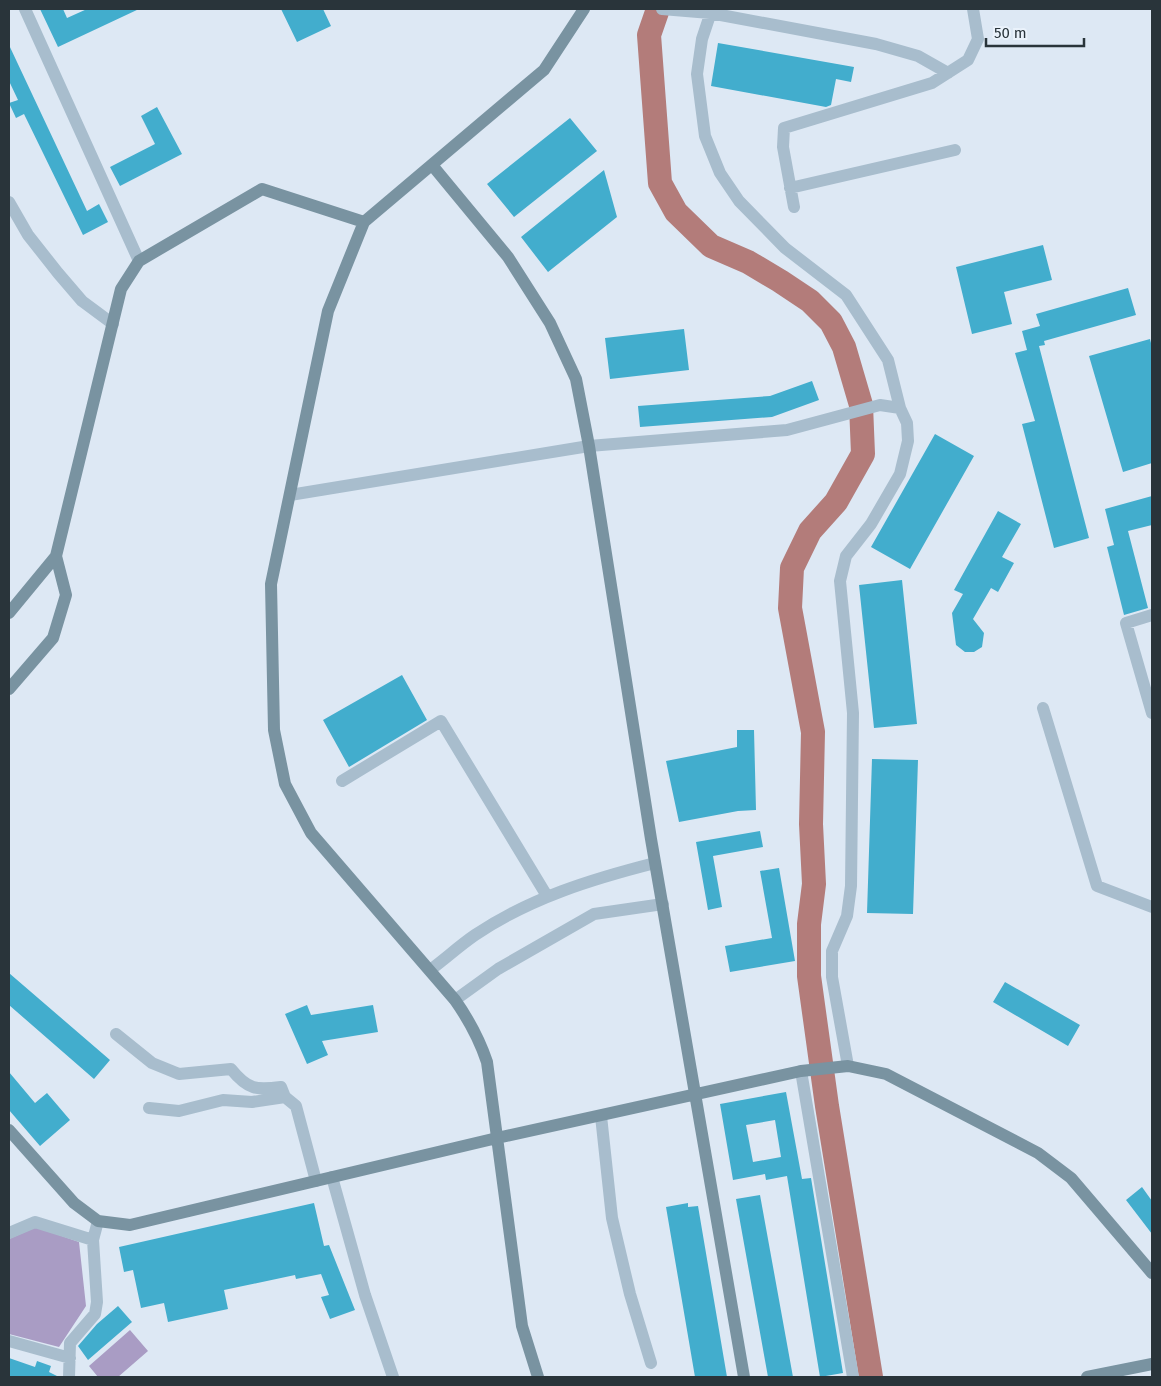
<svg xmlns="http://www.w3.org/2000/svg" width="1161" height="1386" viewBox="0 0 1161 1386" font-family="'Fira Sans',sans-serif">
	<rect width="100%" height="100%" fill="#dde8f4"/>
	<!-- green -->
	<path fill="#a99cc4" d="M36 1227 79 1242 86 1306 59 1347 9 1334V1239Z
		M130 1330 148 1351 118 1377H98L89 1366Z"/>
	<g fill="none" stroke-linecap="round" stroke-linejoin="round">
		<!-- river -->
		<path stroke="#b37c7a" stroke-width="24" d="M658 9 649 35 660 183 676 212 711 246 748 262 780 281 810 301 831 322 844 347 861 405 863 454 836 502 810 531 792 568 790 608 813 732 811 824 814 884 809 924V976L827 1106 871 1377"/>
	</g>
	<!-- building -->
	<path fill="#42adcd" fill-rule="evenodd" d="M40 9H63L67 18 87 9H139L58 47Z
		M281 9H323L331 26 297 42Z
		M718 43 854 67 851 82 836 79 831 105 826 107 711 86Z
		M9 45 87 211 99 204 108 222 83 235 24 114 16 118 9 103 18 100 9 81Z
		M157 107 182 154 120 186 110 167 155 144 141 116Z
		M570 118 597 151 514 217 487 184Z
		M604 170 617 217 548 272 521 237Z
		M1043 245 1052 280 1004 292 1012 324 972 334 956 267Z
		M1128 288 1136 315 1044 341 1045 345 1039 346 1089 538 1054 548 1022 424 1035 421 1015 353 1027 350 1022 331 1040 326 1036 314Z
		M684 329 689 370 610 379 605 338Z
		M1150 339 1152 347V463L1123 472 1089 356Z
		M812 381 819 400 772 417 640 427 638 406 770 396Z
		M935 434 974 456 910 569 871 547Z
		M1152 496V525L1128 531 1148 608 1124 615 1107 547 1114 545 1105 509Z
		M998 511 1021 524 1002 557 1014 563 998 592 991 588 973 619 984 633 982 647 974 652H965L956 645 952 613 963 594 954 590Z
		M902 580 917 724 874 728 859 585Z
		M402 675 427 720 349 767 323 720Z
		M737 730H754L756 810 738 811 679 822 666 761 737 747Z
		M872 759 918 760 913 914 867 913Z
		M760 831 763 847 713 856 722 907 708 910 696 842Z
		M779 868 795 961 730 972 725 946 772 938 760 871Z
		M9 973 110 1060 94 1079 9 1005Z
		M1005 982 1080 1025 1068 1046 993 1002Z
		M307 1005 311 1015 373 1005 378 1032 322 1041 328 1055 307 1064 285 1014Z
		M9 1072 35 1103 47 1093 70 1120 40 1146 9 1110Z
		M786 1092 802 1179 811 1178 843 1373 820 1377 787 1176 766 1180 765 1174 733 1180 720 1104ZM775 1120 781 1157 753 1162 746 1125Z
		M1142 1187 1152 1201V1234L1126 1200Z
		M760 1195 793 1377H768L736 1199Z
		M314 1203 324 1246 329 1245 355 1310 330 1319 321 1297 329 1295 321 1274 296 1279 295 1275 224 1290 228 1309 168 1322 164 1303 141 1308 133 1270 124 1272 119 1247Z
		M688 1203V1207L698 1206 727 1377H695L666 1207Z
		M118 1306 132 1322 88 1360 78 1346 97 1324Z
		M9 1358 35 1367 37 1361 51 1366 49 1372 59 1377H9Z"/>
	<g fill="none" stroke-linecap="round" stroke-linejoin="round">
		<!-- street -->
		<path stroke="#a8bdcd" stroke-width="12" d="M25 9 139 261
			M662 9 710 13 876 44 918 56 948 73
			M712 9 702 39 697 74 705 136 720 173 739 201 785 248 846 295 888 360 900 408
			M790 188 955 150
			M9 202 28 235 58 273 82 301 113 324
			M794 207 783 147 784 128 932 83 968 60 978 39 973 9
			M290 495 589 446 787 430 880 405 900 408 907 423 908 441 900 474 871 524 846 556 840 581 853 713 851 886 847 916 832 951V977L848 1066
			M1152 615 1126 623 1152 713
			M1043 708 1097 886 1152 907
			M342 781 441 721 547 896
			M430 970C445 959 459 946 475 935 530 898 592 879 655 863
			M455 1000 498 969 594 914 663 904
			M116 1034 152 1063 179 1074 231 1069C248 1090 256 1090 281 1087L285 1097
			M801 1071 853 1377
			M149 1108 179 1111 223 1100 252 1102 285 1097 296 1106 316 1181
			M601 1116 612 1218 630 1294 651 1363
			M332 1177 365 1295 393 1377
			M9 1233 35 1222 93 1240
			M9 1341 70 1358
			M69 1377 70 1343 95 1314 97 1302 93 1240 98 1221"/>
		<!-- secondary -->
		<path stroke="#7993a1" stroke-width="12" d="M432 165 508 257 550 323 576 379 589 446 651 839 744 1377
			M9 613 56 556 121 289 139 261 262 189 364 222
			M9 689 53 638 66 595 56 556
			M9 1130 74 1203 98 1221 130 1225 497 1138 801 1071 848 1066 886 1074 1038 1153 1071 1178 1152 1273
			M538 1377 522 1326 487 1062C479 1038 469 1020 455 1000L311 833 285 784 274 730 271 584 328 311 364 222 544 70 584 9
			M1087 1377 1152 1364"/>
	</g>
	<!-- border -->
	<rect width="1161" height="1386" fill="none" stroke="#29343a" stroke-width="20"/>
	<!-- scale -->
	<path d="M986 38v8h98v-8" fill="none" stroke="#29343a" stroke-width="2.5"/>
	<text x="994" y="38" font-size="15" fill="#29343a" stroke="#eaf2fb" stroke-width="4" paint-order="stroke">50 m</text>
</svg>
